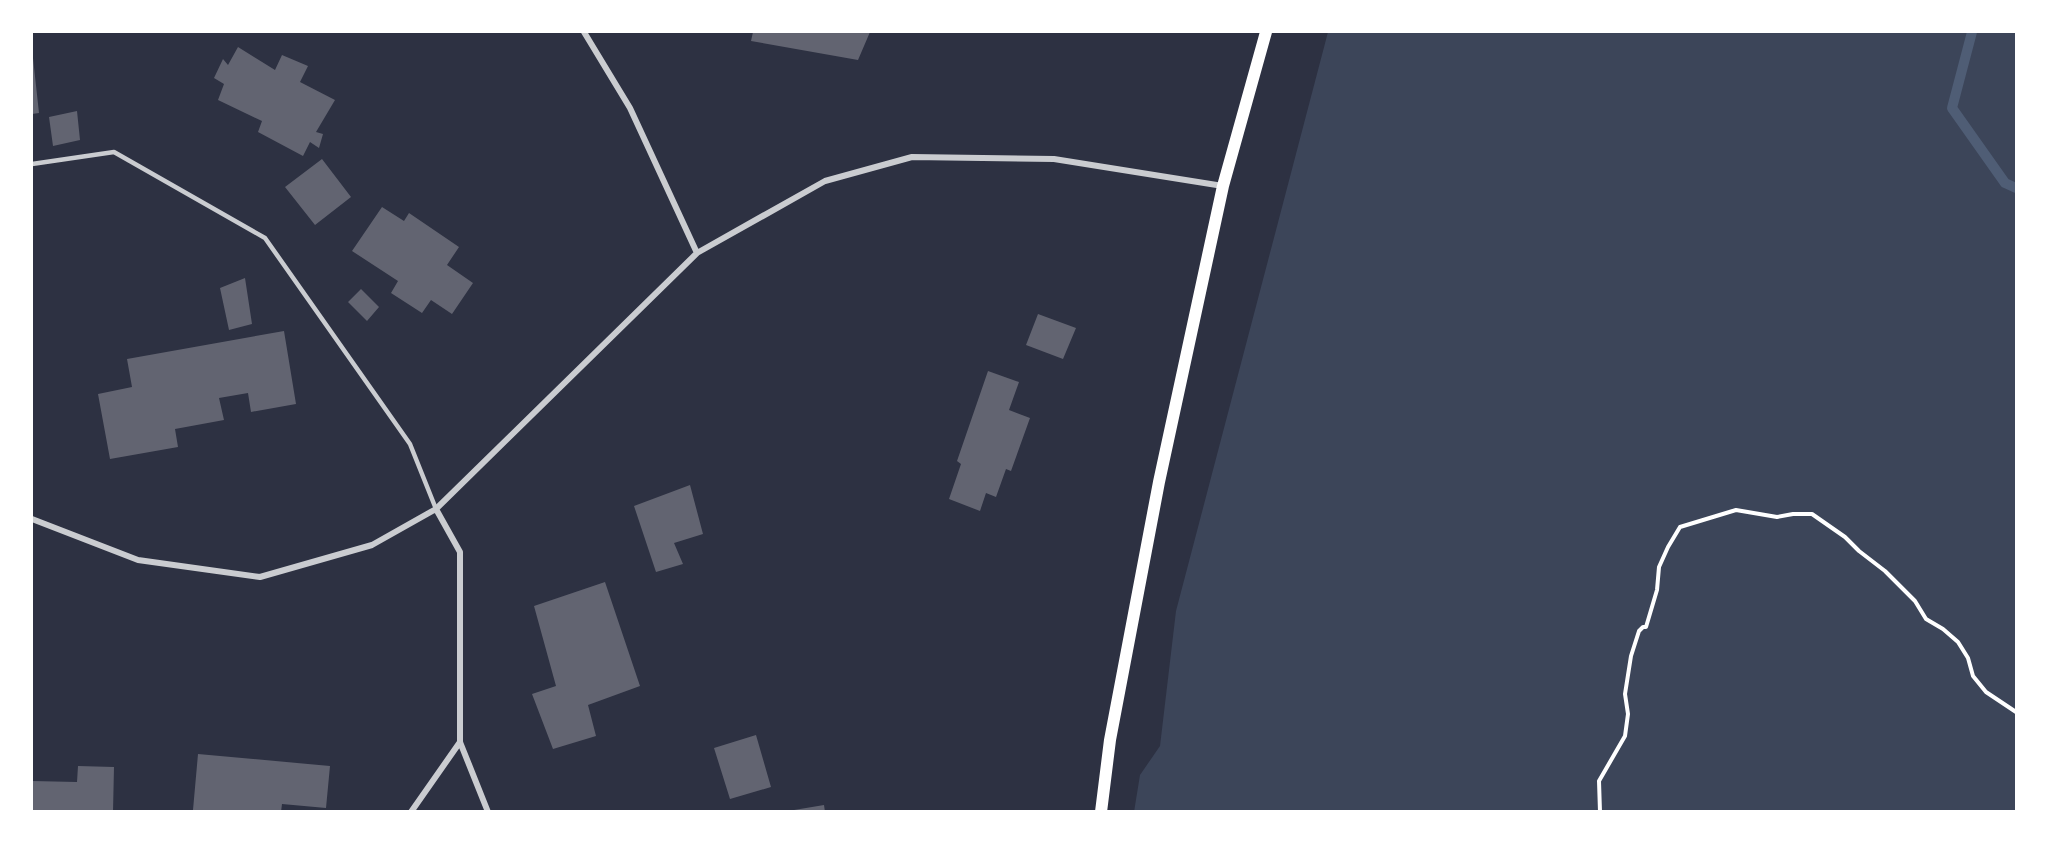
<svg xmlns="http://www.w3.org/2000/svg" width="2048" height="843" viewBox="0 0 2048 843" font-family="'Open Sans',sans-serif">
	<rect width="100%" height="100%" fill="#2d3142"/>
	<!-- green -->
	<path fill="#3c4559" d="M1328 32H2016V811L1134 812 1140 775 1160 746 1176 611Z"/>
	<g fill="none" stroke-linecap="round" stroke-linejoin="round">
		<!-- stream -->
		<path stroke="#4f5d75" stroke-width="10" d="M1972 32 1952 108 2005 183 2016 188"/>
	</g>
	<!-- building -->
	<path fill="#626471" d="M753 32H870L858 60 751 41Z
		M238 47 275 70 282 55 308 66 300 82 335 100 316 132 323 134 319 148 310 142 303 156 258 132 262 121 218 100 224 84 214 78 223 59 228 65Z
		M32 58H33L39 113 32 114Z
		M77 111 80 140 53 146 49 117Z
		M322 159 351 197 315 225 285 187Z
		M382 207 404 221 409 213 459 247 447 265 473 283 452 314 431 300 422 313 391 293 398 281 352 251Z
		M245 278 252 324 229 330 220 288Z
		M361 289 379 307 367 321 348 302Z
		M1038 314 1076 328 1063 359 1026 345Z
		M284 331 296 404 251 412 248 393 219 398 224 420 175 429 178 447 110 459 98 394 132 387 127 359Z
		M988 371 1019 382 1009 410 1030 418 1011 471 1006 469 996 497 986 493 980 511 949 499 961 464 957 461Z
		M690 485 703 534 674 543 683 564 656 572 634 506Z
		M605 582 640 686 588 705 596 736 553 749 532 694 556 686 534 606Z
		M756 735 771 787 730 799 714 748Z
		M198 754 330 766 326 808 282 804 281 812 193 810Z
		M78 766 114 767 113 812H32V781L77 782Z
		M824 805 825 812H794V810Z"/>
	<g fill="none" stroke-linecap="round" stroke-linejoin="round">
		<!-- path -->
		<path stroke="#fff" stroke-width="4" d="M1600 812 1599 781 1625 736 1628 714 1625 694 1631 656 1639 631 1643 627H1646L1657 590 1659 567 1668 547 1680 527 1736 510 1777 517 1793 514H1812L1845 537 1859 551 1885 571 1915 601 1926 619 1943 629 1958 642 1968 658 1973 676 1986 692 2016 712"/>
		<!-- service -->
		<path stroke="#caccd0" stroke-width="4.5" d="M32 164 114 152 265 238 410 444 436 509"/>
		<!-- minor -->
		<path stroke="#caccd0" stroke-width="6" d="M584 32 630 108 697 253
			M436 509 460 552V742L488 812
			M32 519 138 560 260 577 372 545 436 509 697 253 825 181 912 157 1054 159 1223 186
			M411 812 460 742"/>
		<!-- secondary -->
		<path stroke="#fff" stroke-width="12" d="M1101 812 1110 740 1159 482 1223 186 1266 32"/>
	</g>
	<!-- border -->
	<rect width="2048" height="843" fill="none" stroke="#ffffff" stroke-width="66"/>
</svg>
